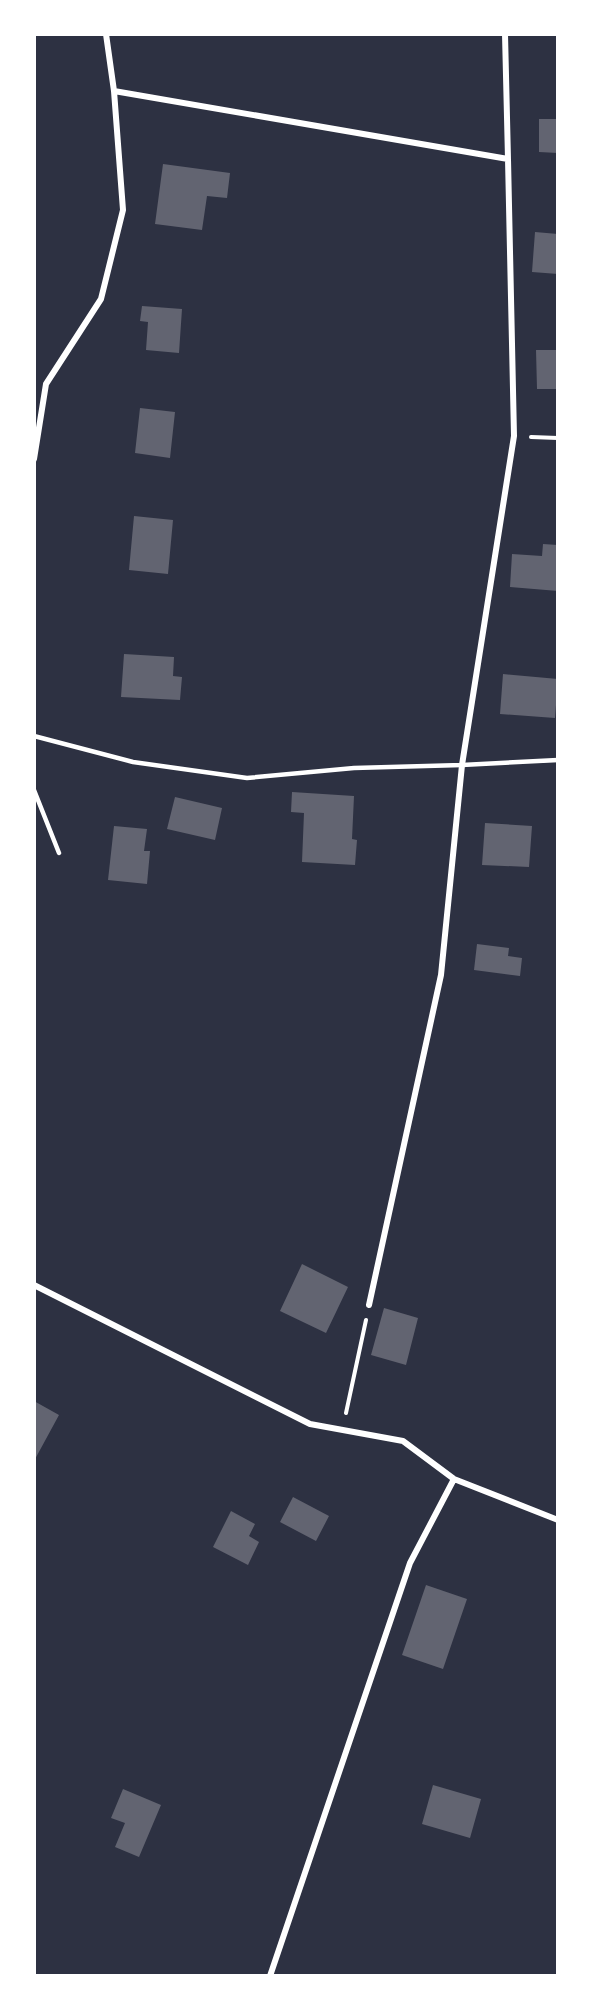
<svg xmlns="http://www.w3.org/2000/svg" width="592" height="2010" viewBox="0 0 592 2010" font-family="'PT Sans Narrow',sans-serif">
	<rect width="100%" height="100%" fill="#2d3142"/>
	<!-- building -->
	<path fill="#626471" d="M539 119H558V153L539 152Z
		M163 164 230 173 227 198 207 196 202 230 155 224Z
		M535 232 558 234V274L532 272Z
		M142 306 182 309 179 353 146 350 148 322 140 321Z
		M536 350H558V389H537Z
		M140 408 175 412 170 458 135 453Z
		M134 516 173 520 168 574 129 570Z
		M543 544 558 545V591L510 587 512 554 542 556Z
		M124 654 174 657 173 676 182 677 180 700 121 697Z
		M503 674 558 679 555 718 500 714Z
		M292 792 354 796 352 839 357 840 355 865 302 862 304 813 291 812Z
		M175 797 222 808 215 840 167 829Z
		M485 823 532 826 529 867 482 865Z
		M114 826 147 829 144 851H150L147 884 108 880Z
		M477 944 509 948 508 956 522 958 520 976 474 970Z
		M302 1264 348 1287 326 1333 280 1311Z
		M384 1308 418 1318 406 1365 371 1355Z
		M34 1401 59 1415 34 1461Z
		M293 1497 329 1516 316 1541 280 1522Z
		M231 1511 255 1524 249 1536 259 1542 248 1565 213 1547Z
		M426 1585 467 1599 443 1669 402 1655Z
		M433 1785 481 1799 470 1838 422 1824Z
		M123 1789 161 1805 139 1857 115 1847 125 1823 111 1818Z"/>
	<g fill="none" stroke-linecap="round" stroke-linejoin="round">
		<!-- path -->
		<path stroke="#fff" stroke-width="4" d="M531 437 558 438
			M346 1413 366 1320"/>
		<!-- service -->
		<path stroke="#fff" stroke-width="4.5" d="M34 736 133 762 247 778 354 768 462 765 558 760
			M34 790 59 853"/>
		<!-- minor -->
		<path stroke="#fff" stroke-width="6" d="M505 34 508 159
			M114 91 508 159 514 436 462 765 441 975 369 1305
			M34 459 46 384 101 299 123 210 114 91 106 34
			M34 1285 310 1424 403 1441 454 1479 558 1520
			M270 1976 410 1563 454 1479"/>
	</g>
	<!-- border -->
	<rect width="592" height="2010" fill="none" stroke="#ffffff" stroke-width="72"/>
</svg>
